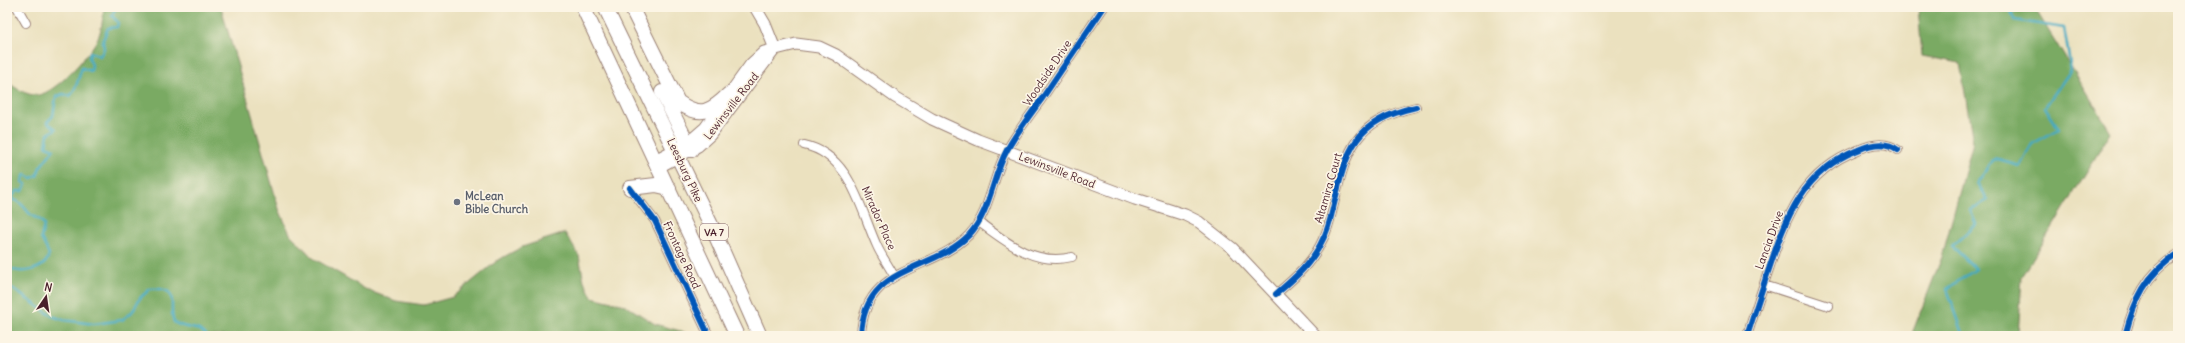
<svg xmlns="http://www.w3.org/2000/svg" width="2185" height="343" viewBox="0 0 2185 343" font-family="Delius,sans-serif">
	<rect width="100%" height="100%" fill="#fcf5e5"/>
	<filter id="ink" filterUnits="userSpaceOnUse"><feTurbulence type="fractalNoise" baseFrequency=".025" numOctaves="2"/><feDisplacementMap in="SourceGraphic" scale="8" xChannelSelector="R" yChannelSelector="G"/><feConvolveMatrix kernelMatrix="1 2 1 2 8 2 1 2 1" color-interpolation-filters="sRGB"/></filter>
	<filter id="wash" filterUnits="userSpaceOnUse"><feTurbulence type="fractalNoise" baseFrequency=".012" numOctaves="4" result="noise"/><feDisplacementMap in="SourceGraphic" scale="16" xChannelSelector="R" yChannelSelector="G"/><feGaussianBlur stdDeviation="0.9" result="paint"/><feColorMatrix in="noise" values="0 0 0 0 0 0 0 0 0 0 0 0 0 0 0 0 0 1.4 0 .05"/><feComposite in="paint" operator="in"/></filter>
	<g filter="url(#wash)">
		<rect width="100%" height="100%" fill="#ebe1bf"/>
		<!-- forest -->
		<path fill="#7aaa64" stroke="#626448" d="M104 7H221L279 209 290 234 313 258 367 290 396 301 424 305 453 297 498 260 522 247 565 233 579 256 584 281 592 297 625 305 655 324 684 332 689 336H7V82C16 88 27 96 38 95 56 93 91 53 98 38 102 29 103 16 104 7Z
			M1918 7H2034L2111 132 2022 277 2018 336H1911L1942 257 1973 142 1960 63 1922 56Z"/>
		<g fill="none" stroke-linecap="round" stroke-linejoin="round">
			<!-- stream -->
			<path stroke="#43aac3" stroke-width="2.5" d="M10 199 17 191H23L26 184 22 182 25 174 31 178 37 176 40 167 54 149 46 146 48 134 56 129 47 122 53 116 56 97 63 94 70 96C77 89 78 78 82 68L91 71 92 65 89 58 90 52 100 56 104 49 103 40 108 28 117 27 118 22 112 16 116 7
				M7 200C19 197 24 208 31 215 36 219 41 218 44 225L41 238 49 254C46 271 20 275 7 267
				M7 285 52 316 64 320 94 324 122 320 132 312 140 298 150 289C183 287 167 305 174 322 184 330 199 325 207 336
				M1964 336 1947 289 1976 269 1952 246 1976 224 1970 210 1988 200 1977 183 1994 159 2020 166 2032 144 2059 129 2045 107 2071 70 2064 28 2014 20 2010 7"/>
		</g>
	</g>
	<g filter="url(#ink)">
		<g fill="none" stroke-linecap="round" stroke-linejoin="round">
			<!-- street casing -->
			<g stroke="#9a8075" stroke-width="10">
				<path id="street" d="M17 7 26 23
					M804 145C851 155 860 209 877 246 882 257 889 266 894 276
					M630 188 655 221 709 336
					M979 222C1007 243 1035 266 1072 257
					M1764 285 1829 306
					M1276 294C1295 278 1313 262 1323 239 1329 228 1331 216 1334 204 1347 148 1355 121 1416 107
					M861 336C863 264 932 273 969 235 991 211 992 177 1007 150 1017 132 1029 116 1041 100 1062 69 1083 38 1104 7
					M1747 336C1754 314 1761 292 1769 269 1786 217 1803 171 1858 150 1871 144 1886 141 1898 150
					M2125 336C2134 301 2146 273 2178 254"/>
			</g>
			<!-- secondary casing -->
			<g stroke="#9a8075" stroke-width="13">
				<path id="secondary" d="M755 7 765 24 775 49
					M655 160 689 142 705 128 751 64 764 52 796 44 819 47 836 55 895 97 932 119 978 140 1135 199 1185 215 1199 222 1232 248 1315 336
					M659 167 698 146 710 135 775 49"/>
			</g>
			<!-- highway casing -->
			<g stroke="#9a8075" stroke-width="16">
				<path id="highway" d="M583 7 737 336
					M605 7 712 227 760 336
					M631 7 678 102C700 118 711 112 729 94
					M662 92 691 150
					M630 188 656 185 669 188"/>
			</g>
			<!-- street -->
			<use href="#street" stroke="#fff" stroke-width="8"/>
			<!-- secondary -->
			<use href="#secondary" stroke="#fff" stroke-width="11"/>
			<!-- highway -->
			<use href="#highway" stroke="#fff" stroke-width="14"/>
			<!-- cycleway casing -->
			<g stroke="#fcf5e5" stroke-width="8">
				<path id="cycleway" d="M630 188 655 221 709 336
					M1276 294C1295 278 1313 262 1323 239 1329 228 1331 216 1334 204 1347 148 1355 121 1416 107
					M861 336C863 264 932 273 969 235 991 211 992 177 1007 150 1017 132 1029 116 1041 100 1062 69 1083 38 1104 7
					M1747 336C1754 314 1761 292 1769 269 1786 217 1803 171 1858 150 1871 144 1886 141 1898 150
					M2125 336C2134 301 2146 273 2178 254"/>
			</g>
			<!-- cycleway -->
			<use href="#cycleway" stroke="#0057b8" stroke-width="6"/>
		</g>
	</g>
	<!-- markers -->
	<circle fill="#6b7280" stroke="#fcf5e5" stroke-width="1.5" cx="457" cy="202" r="4"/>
	<g text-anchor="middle" stroke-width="3.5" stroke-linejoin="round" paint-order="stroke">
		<!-- shield labels -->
		<rect fill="#fcf5e5" stroke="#7f5f63" stroke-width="1" x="700" y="224" width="28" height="16" rx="3"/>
		<g font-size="10" font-weight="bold" fill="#4a1f2b">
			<text x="714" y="236">VA 7</text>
		</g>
		<!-- street labels -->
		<g font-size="11" fill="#4a1f2b" stroke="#fcf5e5">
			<text transform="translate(1047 73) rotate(-56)" y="4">Woodside Drive</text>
			<text transform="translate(731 106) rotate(-52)" y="4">Lewinsville Road</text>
			<text transform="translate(685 170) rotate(65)" y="4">Leesburg Pike</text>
			<text transform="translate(1057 170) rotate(21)" y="4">Lewinsville Road</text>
			<text transform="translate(1328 188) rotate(-74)" y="4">Altamira Court</text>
			<text transform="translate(879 218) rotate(66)" y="4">Mirador Place</text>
			<text transform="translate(1769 240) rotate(-70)" y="4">Lancia Drive</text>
			<text transform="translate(682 255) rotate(65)" y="4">Frontage Road</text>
		</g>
		<!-- worship labels -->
		<g font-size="11" font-weight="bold" fill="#5b616d" stroke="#fcf5e5" text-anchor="start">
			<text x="465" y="200">McLean<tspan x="465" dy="13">Bible Church</tspan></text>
		</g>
	</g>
	<!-- margin -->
	<rect width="2185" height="343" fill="none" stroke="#fcf5e5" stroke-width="24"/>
	<!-- north arrow -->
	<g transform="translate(46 297) rotate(13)" stroke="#fcf5e5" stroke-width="3" paint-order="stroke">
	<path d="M0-3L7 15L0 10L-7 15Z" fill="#4a1f2b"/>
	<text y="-6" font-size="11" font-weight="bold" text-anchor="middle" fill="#4a1f2b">N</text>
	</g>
</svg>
